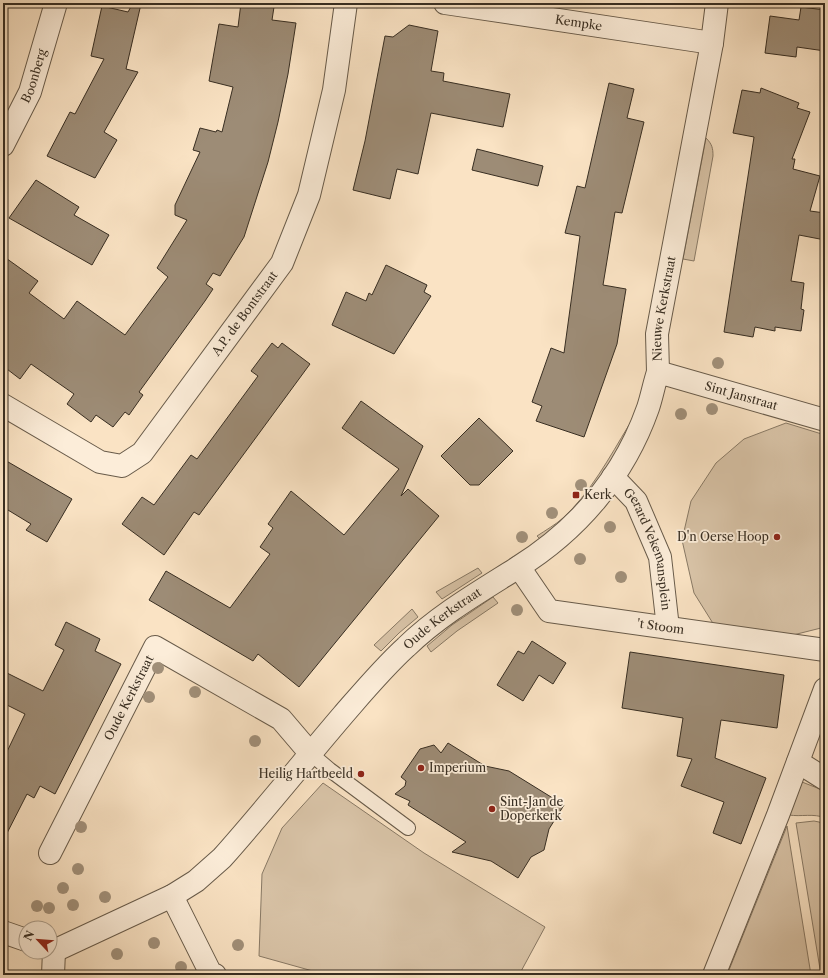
<svg xmlns="http://www.w3.org/2000/svg" width="828" height="978" viewBox="0 0 828 978" font-family="'Libre Caslon Text',serif">
	<rect width="100%" height="100%" fill="#fae3c4"/>
	<filter id="stains"><feTurbulence type="fractalNoise" baseFrequency=".005" numOctaves="4"/><feColorMatrix values="0 0 0 0 .2 0 0 0 0 .09 0 0 0 0 .02 0 0 0 .5 -.17"/></filter>
	<radialGradient id="worn" r=".72"><stop offset=".6" stop-color="#630" stop-opacity="0"/><stop offset="1" stop-color="#630" stop-opacity=".3"/></radialGradient>
	<!-- green -->
	<path fill="#d9c4a8" stroke="#887965" d="M706 138C712 144 713 148 713 156L694 261 683 259Z
		M786 423 825 435V627L789 636 714 625 694 593 682 540 691 501 716 463 744 439Z
		M629 425 634 428 596 488 541 540 537 536C546 530 555 525 563 518 591 492 609 458 629 425Z
		M478 568 482 573 442 599 436 592Z
		M493 597 498 603 457 631 431 652 427 646 452 625Z
		M412 609 418 617 399 633 381 651 374 645Z
		M802 782 825 791V818C814 813 801 817 789 815Z
		M323 783 424 853 545 927 519 975H327L259 956 262 874 282 828Z
		M814 821 819 822 825 825V975H821L796 823Z
		M787 826 811 975H727Z"/>
	<!-- building -->
	<path fill="#9d8c76" stroke="#382e22" d="M133 3 141 4 126 69 138 72 104 132 117 140 95 178 47 156 70 112 75 114 104 59 91 56 102 6 128 12Z
		M241 3 274 7 272 20 296 23 288 74 278 122 268 162 244 237 220 276 213 273 206 284 213 289 205 301 139 392 143 395 129 415 125 412 113 427 96 415 91 422 67 404 74 394 31 364 20 379 3 366V256L38 281 29 293 64 319 77 301 125 335 168 277 157 268 187 220 175 215V205L200 152 193 150 200 128 216 132 217 130 222 132 233 87 209 81 219 24 238 27Z
		M801 7 825 10V51L797 47 796 57 765 53 770 16 799 20Z
		M409 25 438 31 431 71 444 73 443 81 510 94 503 127 431 113 418 174 397 169 390 199 353 190 365 141 385 36 393 37Z
		M609 83 634 89 627 118 644 122 622 213 615 212 603 285 626 289 617 344 584 437 536 421 542 406 532 402 551 348 564 353 580 236 565 233 577 186 585 188Z
		M761 88 799 103 797 108 810 112 792 159H795L793 169 820 176 810 211 825 213V240L799 235 791 281 804 283 801 309 804 310 801 331 775 327V331L755 327 753 337 724 332 754 137 733 133 742 90 760 93Z
		M477 149 543 166 538 186 472 170Z
		M36 180 79 207 74 215 109 235 92 265 9 218Z
		M386 265 427 285 424 292 431 296 394 354 332 325 346 292 366 301 369 293 372 295Z
		M272 343 278 348 282 343 310 364 199 515 194 512 164 555 122 524 142 497 154 505 191 455 197 459 258 376 251 371Z
		M361 401 423 446 401 496 408 489 439 516 299 687 258 654 253 661 149 600 166 571 230 608 270 554 260 547 273 528 268 524 291 491 344 535 399 469 342 428Z
		M479 418 513 451 479 485H470L441 456Z
		M3 459 72 499 47 542 26 530 31 524 3 507Z
		M66 622 100 639 95 651 121 664 55 794 40 786 34 798 27 794 3 841V760L25 714 3 703V671L43 691 64 650 55 645Z
		M532 641 566 663 553 684 539 675 523 701 497 685 518 651 524 654Z
		M630 652 784 675 777 728 721 720 715 758 766 778 741 844 713 833 724 802 681 786 692 759 677 756 683 718 622 708Z
		M448 743 485 766 509 771 564 805 549 829 544 850 531 857 518 878 491 861 452 852 466 842 408 805 410 801 395 794 405 786 406 781 401 777 420 749 434 745 441 753Z"/>
	<g fill="none" stroke-linecap="round" stroke-linejoin="round">
		<!-- service casing -->
		<g stroke="#685b4a" stroke-width="16">
			<path id="service" d="M310 753 330 770 408 828"/>
		</g>
		<!-- minor casing -->
		<g stroke="#685b4a" stroke-width="24">
			<g id="minor">
				<path id="s1" d="M445 3 712 43"/>
				<path id="s2" d="M3 145 30 92 56 3"/>
				<path id="s3" d="M658 372 657 334 712 43 717 3"/>
				<path id="s4" d="M3 405 100 462 122 466 142 453 282 263 309 195 334 90 346 3"/>
				<path id="s5" d="M613 477 636 501 660 557 668 628"/>
				<path id="s6" d="M519 567 549 611 825 650"/>
				<path d="M798 762 825 779"/>
				<path id="s7" d="M50 853 155 647 281 719 310 753"/>
				<path d="M172 896 211 974 215 975"/>
				<path d="M714 975 778 815 825 689"/>
			</g>
		</g>
		<!-- tertiary casing -->
		<g stroke="#685b4a" stroke-width="24">
			<g id="tertiary">
				<path d="M3 932 26 940"/>
				<path id="s8" d="M50 949 54 951 172 896 196 881 222 858C263 812 302 763 343 715 363 692 383 668 406 647 439 615 479 592 517 568 578 530 624 476 648 408 652 396 654 384 658 372L825 420"/>
				<path d="M53 975 54 951"/>
			</g>
		</g>
		<!-- service -->
		<use href="#service" stroke="#fcedd9" stroke-width="14"/>
		<!-- minor -->
		<use href="#minor" stroke="#fcedd9" stroke-width="22"/>
		<!-- tertiary -->
		<use href="#tertiary" stroke="#fcedd9" stroke-width="22"/>
	</g>
	<!-- trees -->
	<g fill="#a1907a">
		<circle cx="718" cy="363" r="6"/>
		<circle cx="712" cy="409" r="6"/>
		<circle cx="681" cy="414" r="6"/>
		<circle cx="581" cy="485" r="6"/>
		<circle cx="552" cy="513" r="6"/>
		<circle cx="610" cy="527" r="6"/>
		<circle cx="522" cy="537" r="6"/>
		<circle cx="580" cy="559" r="6"/>
		<circle cx="621" cy="577" r="6"/>
		<circle cx="517" cy="610" r="6"/>
		<circle cx="158" cy="668" r="6"/>
		<circle cx="195" cy="692" r="6"/>
		<circle cx="149" cy="697" r="6"/>
		<circle cx="255" cy="741" r="6"/>
		<circle cx="81" cy="827" r="6"/>
		<circle cx="78" cy="869" r="6"/>
		<circle cx="63" cy="888" r="6"/>
		<circle cx="105" cy="897" r="6"/>
		<circle cx="73" cy="905" r="6"/>
		<circle cx="37" cy="906" r="6"/>
		<circle cx="49" cy="908" r="6"/>
		<circle cx="154" cy="943" r="6"/>
		<circle cx="238" cy="945" r="6"/>
		<circle cx="117" cy="954" r="6"/>
		<circle cx="181" cy="967" r="6"/>
	</g>
	<!-- markers -->
	<g fill="#8f2418" stroke="#fcedd9" stroke-width="1.5">
		<rect x="572" y="491" width="8" height="8" rx="2"/>
		<circle cx="777" cy="537" r="4"/>
		<circle cx="421" cy="768" r="4"/>
		<circle cx="361" cy="774" r="4"/>
		<circle cx="492" cy="809" r="4"/>
	</g>
	<g text-anchor="middle" stroke-width="3.5" stroke-linejoin="round" paint-order="stroke">
		<!-- street labels -->
		<g font-size="12" fill="#382e22" stroke="#fcedd9">
			<text dy="4" stroke="none"><textPath href="#s1" startOffset="135">Kempke</textPath></text>
			<text dy="4" stroke="none"><textPath href="#s2" startOffset="76">Boonberg</textPath></text>
			<text dy="4" stroke="none"><textPath href="#s3" startOffset="64">Nieuwe Kerkstraat</textPath></text>
			<text dy="4" stroke="none"><textPath href="#s4" startOffset="332">A.P. de Bontstraat</textPath></text>
			<text dy="4" stroke="none"><textPath href="#s8" startOffset="949">Sint Janstraat</textPath></text>
			<text dy="4" stroke="none"><textPath href="#s5" startOffset="83">Gerard Vekemansplein</textPath></text>
			<text dy="4" stroke="none"><textPath href="#s8" startOffset="524">Oude Kerkstraat</textPath></text>
			<text dy="4" stroke="none"><textPath href="#s6" startOffset="166">'t Stoom</textPath></text>
			<text dy="4" stroke="none"><textPath href="#s7" startOffset="174">Oude Kerkstraat</textPath></text>
		</g>
		<!-- poi labels -->
		<g font-size="12" fill="#382e22" stroke="#fcedd9" text-anchor="start">
			<text x="584" y="499">Kerk</text>
			<text x="769" y="541" text-anchor="end">D'n Oerse Hoop</text>
			<text x="429" y="772">Imperium</text>
			<text x="353" y="778" text-anchor="end">Heilig Hartbeeld</text>
			<text x="500" y="806">Sint-Jan de<tspan x="500" dy="14">Doperkerk</tspan></text>
		</g>
	</g>
	<!-- margin -->
	<rect width="828" height="978" fill="none" stroke="#fae3c4" stroke-width="16"/>
	<rect x="4" y="4" width="820" height="970" fill="none" stroke="#382e22" stroke-width="2"/>
	<rect x="8" y="8" width="812" height="962" fill="none" stroke="#382e22"/>
	<!-- north arrow -->
	<g transform="translate(38 940) rotate(296)"><circle r="19" fill="#fcedd9" stroke="#aea190"/>
	<path d="M0-3L7 15L0 10L-7 15Z" fill="#8f2418"/>
	<text y="-6" font-size="11" font-weight="bold" text-anchor="middle" fill="#382e22">N</text>
	</g>
	<rect width="100%" height="100%" filter="url(#stains)"/>
	<rect width="100%" height="100%" fill="url(#worn)"/>
</svg>
